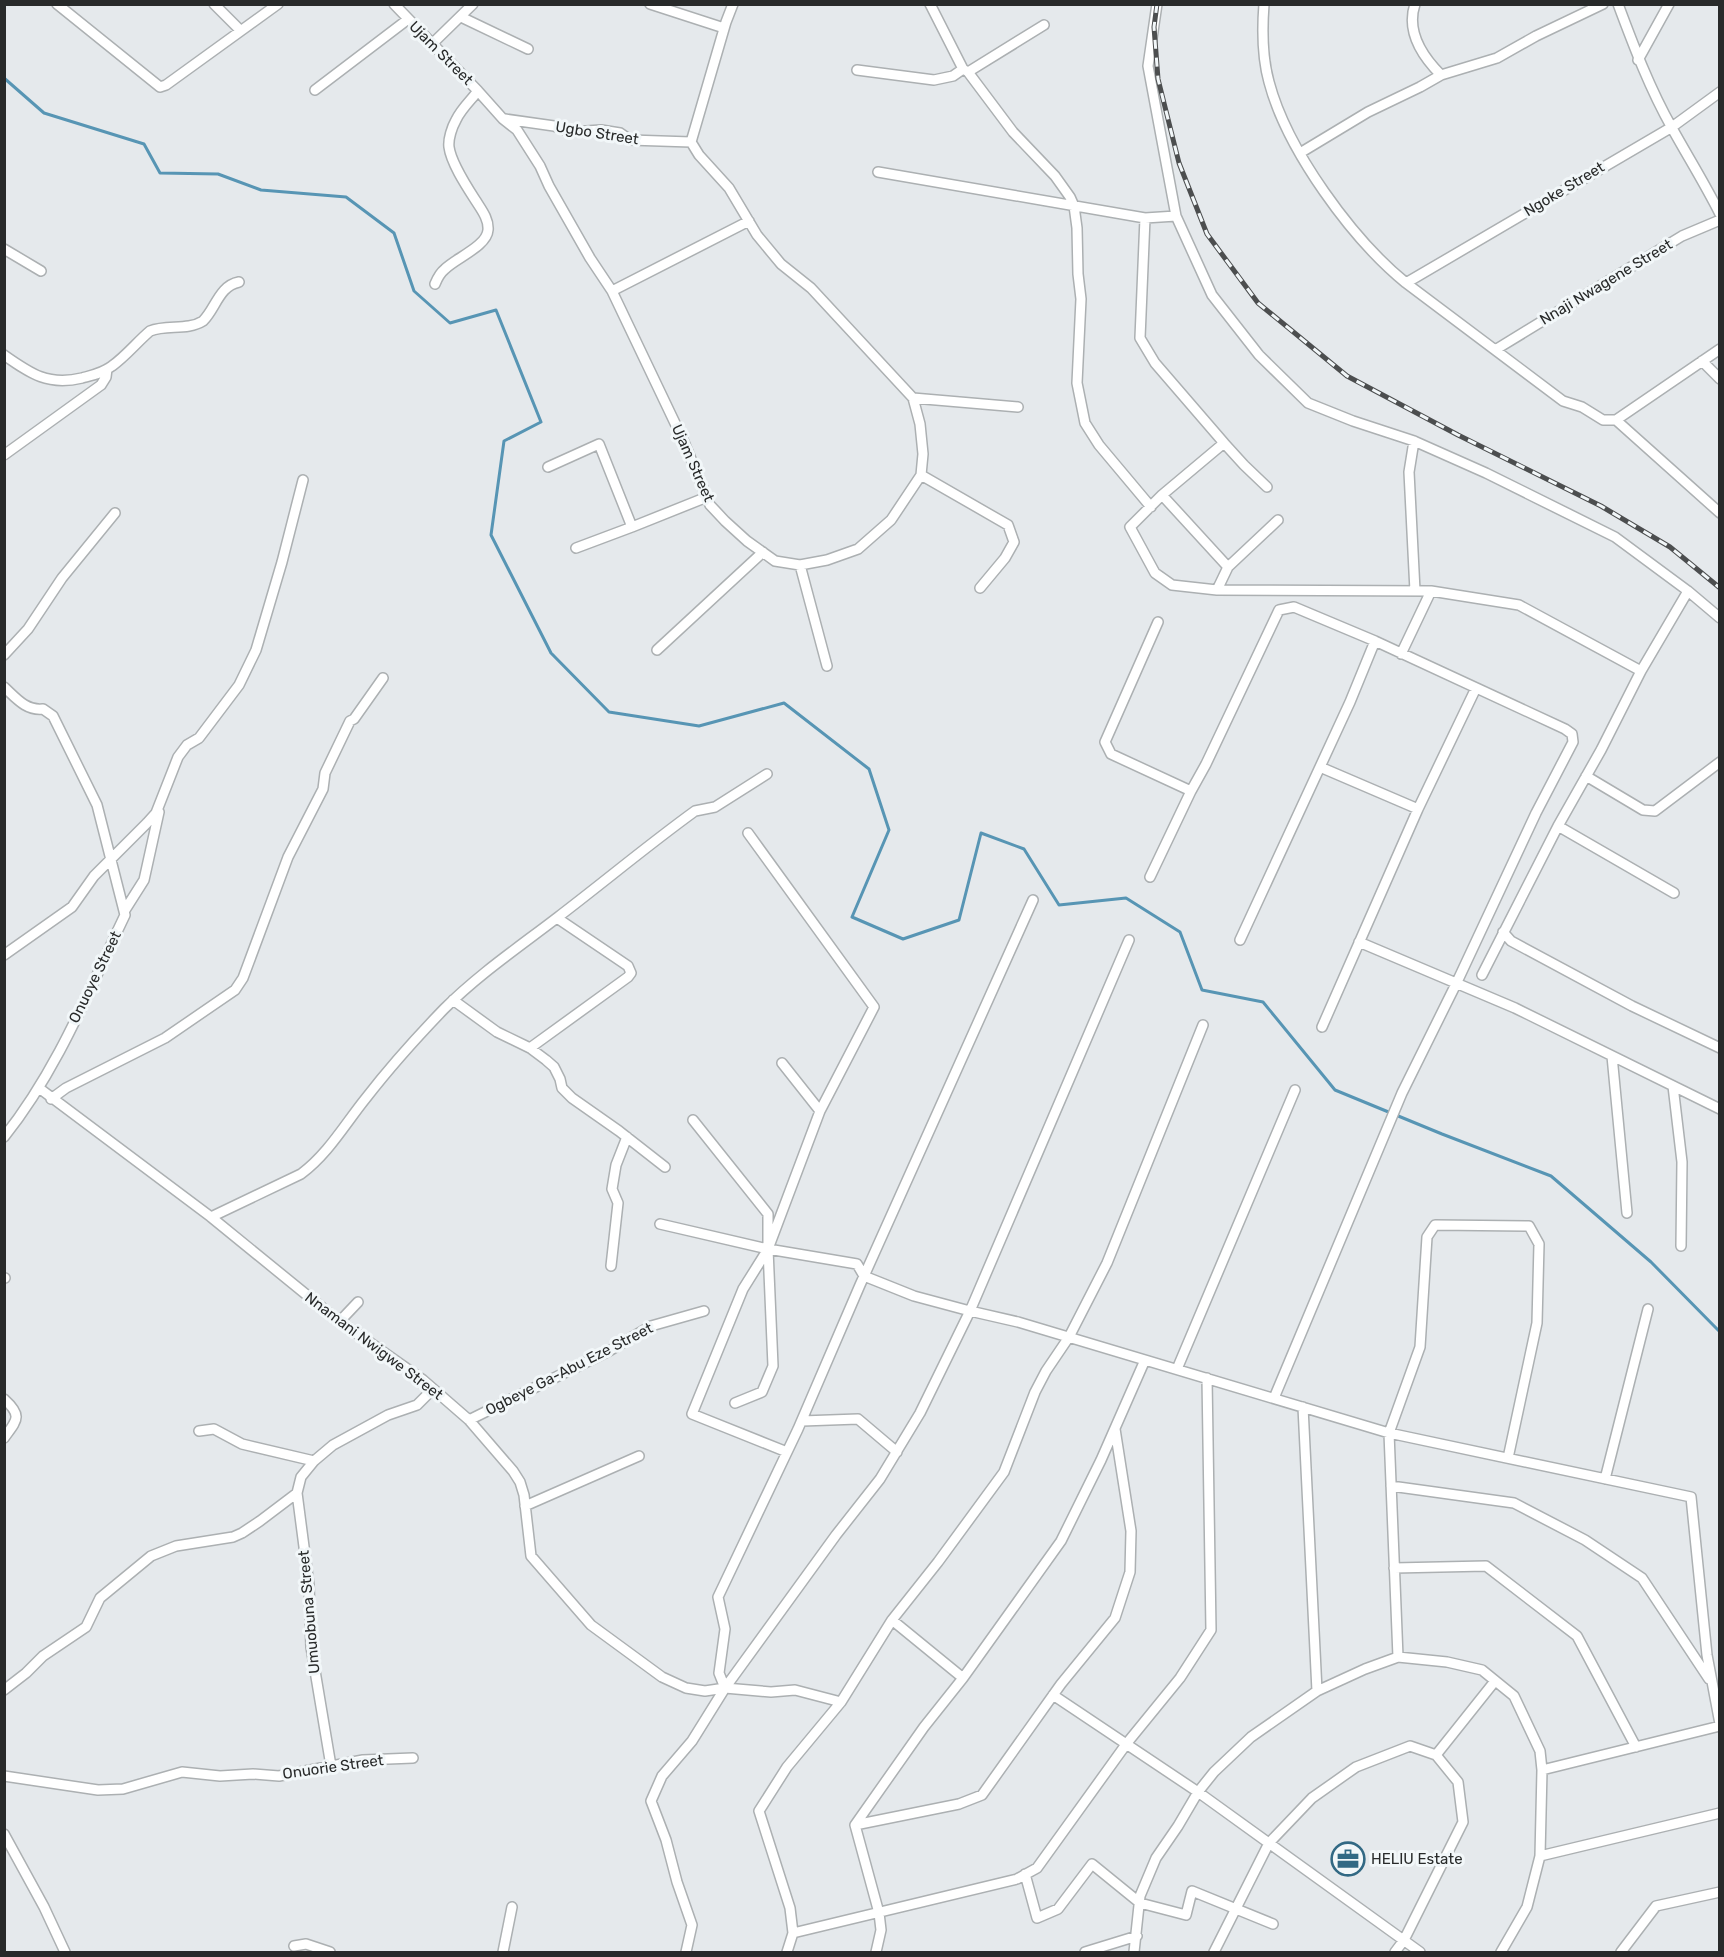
<svg xmlns="http://www.w3.org/2000/svg" width="1724" height="1957" viewBox="0 0 1724 1957" font-family="Rubik,sans-serif">
	<rect width="100%" height="100%" fill="#e5e9ec"/>
	<g fill="none" stroke-linecap="round" stroke-linejoin="round">
		<!-- stream -->
		<path stroke="#5795b4" stroke-width="3" d="M4 78 44 113 144 144 160 173 218 174 261 190 346 197 394 233 414 291 450 323 496 310 541 422 504 441 491 535 551 653 609 712 699 726 784 703 869 769 889 830 852 917 903 939 959 920 981 833 1024 849 1059 905 1126 898 1180 932 1202 990 1263 1002 1335 1090 1442 1134 1551 1176 1651 1262 1720 1332"/>
		<!-- street casing -->
		<g stroke="#acb0b2" stroke-width="12">
			<path id="street" d="M57 4 160 87 166 85 278 4
				M214 4 240 30
				M394 4 478 91 503 119 517 130 540 166 549 186 590 258 612 291 684 442 710 505 725 521 747 541 775 561 800 565 827 560 858 549 891 520 921 475 923 454 920 424 913 398 811 288 781 264 757 235 729 188 699 155 691 142
				M650 4 724 28
				M930 4 963 69 968 72 1013 132 1055 176 1070 197 1074 206 1077 228 1078 274 1081 299 1077 383 1085 423 1099 445 1151 507
				M1157 4 1148 66 1176 216 1212 295 1259 355 1308 403 1353 421 1414 441 1486 473 1615 537 1688 591 1720 618
				M1264 4C1262 30 1262 57 1269 82 1287 150 1352 239 1406 283L1563 401 1582 407 1603 420H1616L1720 349
				M1415 4C1406 31 1422 56 1441 75
				M1618 4C1634 47 1650 89 1672 128 1688 157 1705 184 1720 214
				M461 17 528 49
				M432 44 473 4
				M1638 60 1669 4
				M857 70 934 80 953 76 963 69
				M968 72 1044 25
				M315 90 407 20
				M505 119 554 126 571 132 601 130 620 133 630 140 691 142 726 22 733 4
				M1300 153 1368 112 1420 87 1441 75 1497 58 1536 36 1603 4
				M878 172 1145 218 1176 216
				M1145 218 1140 338 1155 363 1224 443
				M4 249 41 271
				M1406 283 1672 127 1720 92
				M435 284C437 279 440 273 445 269 456 258 487 246 488 230 489 219 481 209 476 201 467 187 451 163 449 147 448 139 452 127 456 120 461 109 471 100 478 91
				M612 291 749 221
				M1495 350 1682 236 1720 220
				M4 355C31 374 48 386 82 378 93 375 103 373 112 366 126 356 137 342 150 331 167 324 187 331 203 321 216 308 219 286 239 282
				M1702 361 1720 379
				M913 398 1018 407
				M1616 420 1720 513
				M1414 441 1409 472 1415 591
				M4 455 101 385 106 377 107 369
				M548 467 599 444 632 527 707 497
				M921 475 1008 525 1014 542 1005 558 980 588
				M1267 487 1244 465 1224 443 1162 495 1130 527 1155 573 1172 585 1217 590 1431 591 1519 605 1641 671
				M1162 495 1228 567 1278 520
				M576 548 632 527
				M800 565 827 666
				M1217 590 1228 567
				M1158 622 1105 742 1111 754 1191 791
				M657 650 763 552
				M1401 654 1431 591
				M4 655 28 629 62 578 115 513
				M4 687C16 698 26 711 43 709L53 716 97 805 125 915C89 990 57 1071 4 1137
				M1320 767 1418 809
				M1586 776 1643 810 1655 811 1720 762
				M1558 826 1674 893
				M748 833 874 1007 820 1111 782 1063
				M1150 877 1191 791 1206 764 1279 610 1294 607 1375 641 1565 729 1572 734 1573 742 1536 813 1457 982 1402 1093 1274 1398
				M1033 900 860 1285 798 1429 718 1597 725 1629 719 1673 725 1688 836 1535 880 1479 920 1413 970 1311 1018 1322 1389 1433 1691 1497 1707 1655 1720 1724
				M125 910 144 880 159 812
				M1503 932 1511 941 1632 1006 1720 1048
				M1240 940 1350 702 1375 641
				M1359 942 1515 1008 1720 1109
				M4 955 72 907 94 876 147 823 156 813 178 757 187 745 199 738 239 685 256 650 282 562 303 480
				M1482 975 1558 826 1601 750 1641 671 1688 591
				M453 1000 497 1032 530 1048 546 1060 554 1067 560 1079 562 1088 572 1098 619 1131 665 1167
				M1322 1027 1418 809 1476 688
				M530 1048 628 977 631 973 628 966 557 918
				M1612 1056 1627 1213
				M1673 1086 1682 1162 1681 1246
				M39 1088 211 1217 335 1318 423 1380 469 1420 513 1471 520 1482 524 1495 531 1556 591 1625 662 1677 686 1688 705 1691 725 1688 771 1692 795 1690 841 1702
				M51 1099 66 1088 165 1038 235 990 243 978 288 857 323 789 325 773 350 721 354 719 383 678
				M693 1120 768 1214V1249L857 1264 864 1276 914 1296 970 1311 1129 940
				M211 1217 301 1174C328 1154 345 1124 366 1098 390 1067 417 1037 444 1009 479 974 519 947 558 917 604 882 648 845 695 811L715 807 767 774
				M660 1224 768 1249
				M611 1266 618 1203 612 1189 616 1165 627 1137
				M4 1278H5
				M340 1321 358 1302
				M1177 1369 1295 1090
				M4 1399C23 1416 17 1420 4 1438
				M735 1403 762 1392 773 1366 768 1249
				M1303 1407 1317 1691
				M469 1420 609 1351 651 1326 704 1311
				M802 1421 858 1419 897 1452
				M199 1431 214 1429 242 1444 314 1461
				M787 1452 692 1414 743 1289 768 1249 820 1111
				M1605 1479 1648 1309
				M1391 1486 1514 1503 1585 1540 1642 1578 1709 1679
				M297 1493 309 1585 311 1647 331 1766
				M525 1506 639 1456
				M1394 1568 1486 1566 1577 1636 1636 1747
				M892 1620 938 1562 1004 1472 1035 1392 1046 1371 1069 1337 1107 1263 1203 1025
				M1398 1657 1389 1433 1420 1347 1427 1237 1435 1225 1529 1226 1539 1244 1537 1323 1508 1458
				M4 1690 26 1673 43 1656 86 1627 100 1598 151 1556 176 1546 233 1537 242 1533 260 1521 297 1493 301 1477 314 1461 333 1445 388 1415 417 1405 433 1389
				M1053 1695 1198 1792 1214 1772 1251 1737 1317 1691 1365 1669 1398 1657 1447 1662 1482 1670 1514 1696 1540 1751 1542 1770 1540 1856 1527 1907 1501 1952
				M1436 1755 1495 1681
				M1542 1770 1720 1726
				M4 1776 98 1790 123 1789 182 1772 220 1776 253 1774 279 1776 363 1760 413 1758
				M855 1825 959 1804 982 1795 1061 1684 1115 1618 1130 1572 1131 1531 1115 1429
				M4 1834 44 1907 65 1952
				M1540 1856 1720 1813
				M1025 1874 1037 1918 1058 1909 1092 1864 1140 1903 1186 1915 1192 1891 1273 1924
				M793 1933 1017 1879 1037 1868 1127 1743 1180 1678 1211 1630 1207 1378
				M294 1946 306 1944 330 1952
				M503 1952 512 1907
				M686 1952 692 1925 677 1882 666 1840 651 1801 662 1776 692 1741 725 1688
				M787 1952 793 1933 790 1908 759 1811 787 1767 841 1702 892 1620 963 1678 1061 1541 1101 1460 1145 1360
				M876 1952 881 1930 879 1913 855 1825 924 1727 963 1678
				M1085 1952 1137 1936
				M1134 1952 1140 1896 1156 1858 1178 1826 1198 1792 1420 1952
				M1214 1952 1269 1843 1312 1798 1356 1767 1410 1746 1436 1755 1458 1782 1463 1822 1404 1940 1395 1952
				M1621 1952 1656 1906 1720 1892"/>
		</g>
		<!-- street -->
		<use href="#street" stroke="#fff" stroke-width="9"/>
		<!-- rail casing -->
		<g stroke="#4c4e4f" stroke-width="5">
			<path id="rail" d="M1157 4 1154 27 1158 79 1179 163 1207 234 1258 303 1347 376 1458 435 1601 506 1670 547 1720 588"/>
		</g>
		<!-- rail -->
		<use href="#rail" stroke="#f2f7f9" stroke-width="3" stroke-dasharray="9" stroke-linecap="butt"/>
	</g>
	<!-- icons -->
	<defs>
		<g id="office-ring" transform="scale(1.725)"><circle r="9.5" fill="#f2f7f9" stroke="#326984" stroke-width="1.5"/><path d="M-6-3h4V-5.5h4V-3h4V5H-6ZM-1-4.5V-3h2v-1.5ZM-6 0V1H6V0Z" fill="#326984"/></g>
	</defs>
	<g fill-rule="evenodd">
		<use href="#office-ring" x="1348" y="1859"/>
	</g>
	<g text-anchor="middle" stroke-width="6" stroke-linejoin="round" paint-order="stroke">
		<!-- street labels -->
		<g font-size="15" fill="#282a2a" stroke="#f2f7f9">
			<text transform="translate(441 53) rotate(45)" y="5">Ujam Street</text>
			<text transform="translate(597 133) rotate(9)" y="5">Ugbo Street</text>
			<text transform="translate(1564 189) rotate(-31)" y="5">Ngoke Street</text>
			<text transform="translate(1606 282) rotate(-31)" y="5">Nnaji Nwagene Street</text>
			<text transform="translate(693 463) rotate(66)" y="5">Ujam Street</text>
			<text transform="translate(95 977) rotate(-64)" y="5">Onuoye Street</text>
			<text transform="translate(374 1346) rotate(37)" y="5">Nnamani Nwigwe Street</text>
			<text transform="translate(569 1369) rotate(-27)" y="5">Ogbeye Ga-Abu Eze Street</text>
			<text transform="translate(309 1612) rotate(-95)" y="5">Umuobuna Street</text>
			<text transform="translate(333 1767) rotate(-8)" y="5">Onuorie Street</text>
		</g>
		<!-- poi labels -->
		<g font-size="15" fill="#282a2a" stroke="#f2f7f9" text-anchor="start">
			<text x="1371" y="1864">HELIU Estate</text>
		</g>
	</g>
	<!-- border -->
	<rect width="1724" height="1957" fill="none" stroke="#282a2a" stroke-width="12"/>
</svg>
